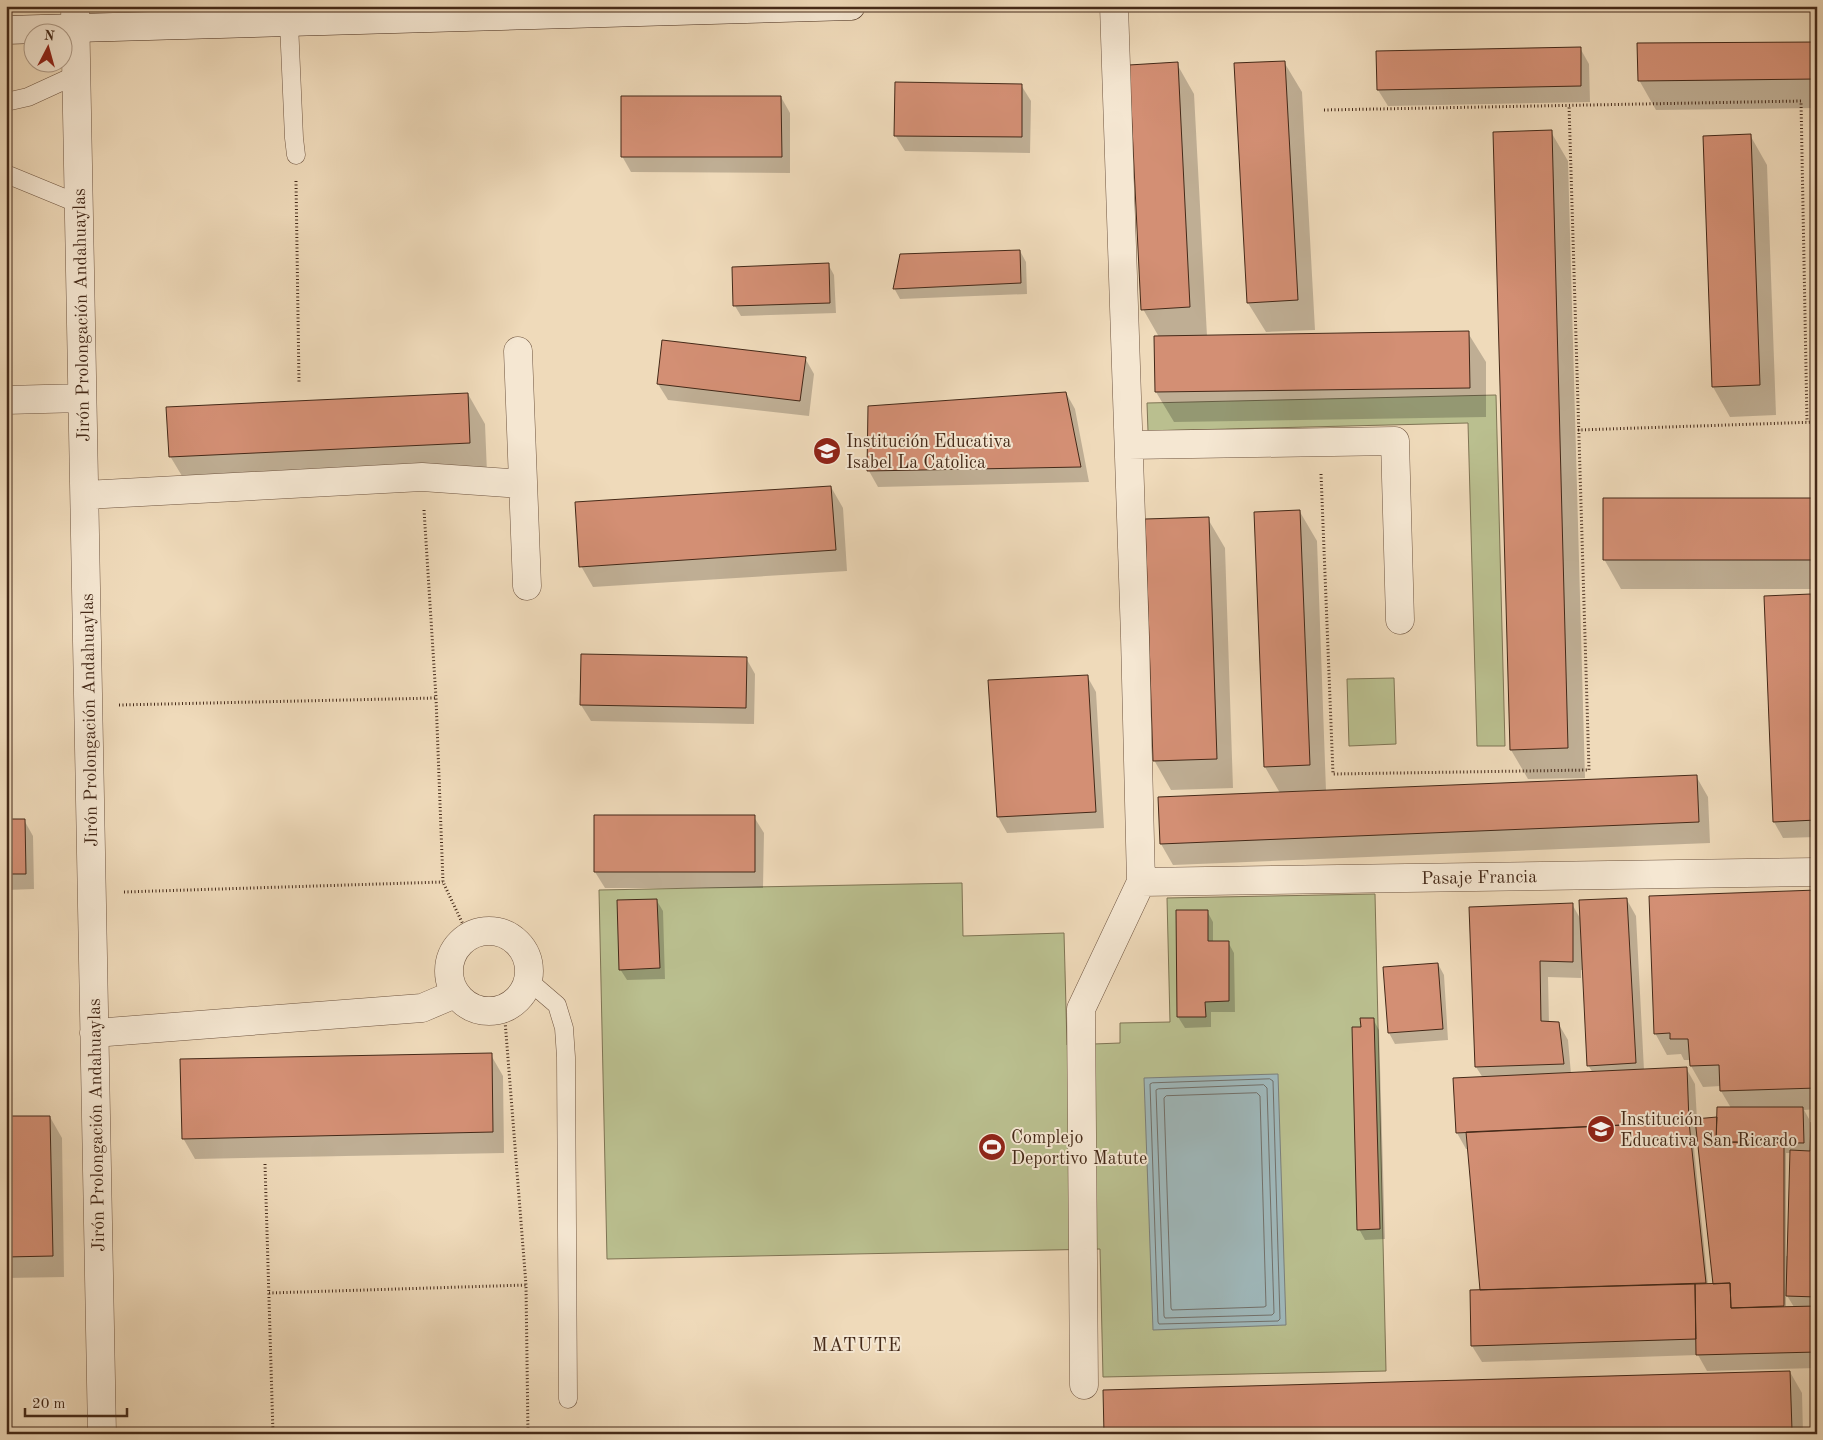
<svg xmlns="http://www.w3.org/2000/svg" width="1823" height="1440" viewBox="0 0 1823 1440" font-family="'Old Standard TT',serif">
	<rect width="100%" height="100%" fill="#efdaba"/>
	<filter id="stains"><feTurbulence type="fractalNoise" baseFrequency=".004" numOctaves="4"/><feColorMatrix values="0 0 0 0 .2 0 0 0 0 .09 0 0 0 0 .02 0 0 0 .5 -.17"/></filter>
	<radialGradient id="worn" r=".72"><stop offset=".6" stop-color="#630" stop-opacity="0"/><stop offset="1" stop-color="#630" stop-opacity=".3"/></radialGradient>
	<!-- green -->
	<path fill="#babf8f" stroke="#7f7454" d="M1496 395 1505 746H1477L1468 423 1148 431 1147 403Z
		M1394 678 1396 744 1349 746 1347 679Z
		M962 883 963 936 1064 933 1067 1045 1120 1043V1023L1170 1022 1167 898 1375 894 1386 1371 1103 1377 1100 1249 607 1259 599 890Z"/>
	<!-- water -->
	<path fill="#9fb8bb" stroke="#7b7f7a" d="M1278 1074 1286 1325 1153 1330 1144 1078Z"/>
	<!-- shadow -->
	<path fill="#0003" fill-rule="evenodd" d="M1817 43V108L1656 110 1639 80Z
		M1580 48 1589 64 1590 102 1388 106 1378 90Z
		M1284 62 1302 92 1315 330 1266 332 1248 303Z
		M1177 64 1194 94 1207 336 1468 333 1486 362V417L1174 422 1156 392 1159 337 1143 309Z
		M1021 85 1031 101 1030 153 905 151 895 135Z
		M781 97 790 113V173L631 172 622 156Z
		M1551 132 1568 161 1585 778 1528 779 1511 750Z
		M1750 135 1767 165 1776 415 1730 417 1713 387Z
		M1020 251 1026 262 1027 294 900 299 894 288Z
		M828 264 834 275 836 313 741 316 735 306Z
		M805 358 814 374 809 416 668 400 658 384Z
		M1066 393 1075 409 1089 482 878 487 869 471Z
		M468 394 485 424 487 473 188 486 170 456Z
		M831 487 843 508 847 571 593 587 581 566Z
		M1817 499V589H1621L1604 559Z
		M1300 512 1317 541 1326 791 1696 776 1708 797 1710 843 1173 865 1161 844 1280 793 1265 767Z
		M1208 519 1225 548 1233 788 1171 790 1154 760Z
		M1810 595 1817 607V837L1783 838 1774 822Z
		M582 655 746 658 755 674 754 724 591 721 581 705Z
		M1087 676 1096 692 1104 828 1007 833 998 817Z
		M754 817 764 833 763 888H605L595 872Z
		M6 820H24L33 836 34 889 6 890Z
		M1817 891V1109L1804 1110 1809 1119V1150H1811L1817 1123V1368L1707 1371 1698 1355 1482 1362 1472 1346 1483 1291 1469 1149H1466L1457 1133 1483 1078 1476 1067 1572 904 1581 920 1627 900 1636 916 1644 1070 1686 1068 1695 1084 1697 1120 1718 1118 1731 1108 1721 1091V1086L1703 1087 1691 1066V1060H1684L1681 1054 1667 1055 1655 1033ZM1581 970H1584L1588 1065 1593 1073 1571 1074 1568 1040 1558 1023H1549L1548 977 1581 978ZM1698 1137 1715 1285H1708L1693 1138ZM1786 1153H1791L1788 1256H1786ZM1786 1294 1794 1307 1783 1308 1780 1301H1782L1786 1307Z
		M657 901 663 911 665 979 627 980 620 969Z
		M1177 911H1207L1213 922V942H1228L1234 953 1235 1012H1211V1027L1185 1028 1178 1017Z
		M1438 964 1444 975 1448 1040 1395 1044 1389 1033Z
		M1373 1019 1379 1030 1385 1239 1365 1240 1359 1229 1362 1028Z
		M491 1055 503 1076 504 1153 195 1159 183 1138Z
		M50 1117 62 1138 64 1277 6 1278V1118Z
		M1790 1372 1802 1393 1803 1434H1106Z"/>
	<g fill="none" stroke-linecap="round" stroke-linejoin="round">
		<!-- shore -->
		<path stroke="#72706a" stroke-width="1" d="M1270 1079 1273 1081 1280 1319 1278 1321 1159 1324 1158 1322 1150 1084 1152 1083Z
			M1264 1085 1267 1088 1274 1313 1272 1315 1165 1318 1164 1316 1156 1090 1158 1089Z
			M1257 1093 1260 1096 1266 1306 1264 1307 1172 1310 1171 1308 1164 1098 1166 1096Z"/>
	</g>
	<!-- building -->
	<path fill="#d38f74" stroke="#442918" d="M1817 42V79L1638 81 1637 43Z
		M1581 47V86L1377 90 1376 51Z
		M1285 61 1298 300 1247 303 1234 63Z
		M1178 62 1190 307 1141 310 1129 65Z
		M895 82 1022 84V137L894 136Z
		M621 96H781L782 157H621Z
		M1817 127V183L1813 128Z
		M1552 130 1568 748 1510 750 1493 132Z
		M1751 134 1760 385 1712 387 1703 136Z
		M1020 250 1021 283 893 289 900 254Z
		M829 263 830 303 733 306 732 267Z
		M1469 331 1470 388 1155 392 1154 336Z
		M662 340 806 357 800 401 657 384Z
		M1066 392 1081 467 867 471 868 406Z
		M468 393 470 443 169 457 166 407Z
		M831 486 836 550 579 567 575 502Z
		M1603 498H1817V560H1603Z
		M1300 510 1310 765 1264 767 1254 512Z
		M1209 517 1217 759 1153 761 1145 519Z
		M1811 594 1817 751V820L1773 822 1764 596Z
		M581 654 747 657 746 708 580 705Z
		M1088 675 1096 812 997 817 988 680Z
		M1697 775 1699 822 1160 844 1158 797Z
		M594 815H755V872H594Z
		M6 819H25L26 874H6Z
		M1817 890V1088L1720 1091 1719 1065 1690 1066 1688 1039H1670V1033L1654 1034 1649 896Z
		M1627 898 1636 1063 1587 1066 1579 900Z
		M657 899 660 968 619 970 617 900Z
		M1573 903V962L1540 961 1541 1021 1559 1022 1564 1064 1475 1067 1469 907Z
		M1176 910H1208V941H1229V1001L1205 1002 1206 1017H1177Z
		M1438 963 1443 1029 1388 1033 1383 967Z
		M1360 1018H1374L1380 1229 1357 1230 1352 1027H1361Z
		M492 1053 493 1132 182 1139 180 1059Z
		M1687 1067 1689 1122 1456 1133 1453 1078Z
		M1717 1107H1803L1804 1143 1716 1142Z
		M6 1116H50L53 1256 6 1257Z
		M1717 1117 1716 1142H1784V1306L1731 1308 1730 1283 1713 1284 1695 1119Z
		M1689 1122 1706 1283 1480 1290 1466 1132Z
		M1811 1122H1817V1297L1786 1296 1790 1150 1810 1151Z
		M1730 1283 1731 1308 1817 1306V1352L1696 1355 1695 1284Z
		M1695 1284 1696 1339 1471 1346 1470 1290Z
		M1790 1371 1792 1430 1656 1434H1104L1103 1390Z"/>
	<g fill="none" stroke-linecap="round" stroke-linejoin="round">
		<!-- lane casing -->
		<g stroke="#6f5540" stroke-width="19">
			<path id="lane" d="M289 23 294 138 296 155
				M6 102 28 97 76 75
				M6 174 79 204
				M529 981 557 1005 564 1028 566 1057 568 1399"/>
		</g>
		<!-- street casing -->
		<g stroke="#6f5540" stroke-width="29">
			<path id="street" d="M75 6 102 1434
				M518 351 527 586
				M6 400 82 398
				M1129 445 1395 441 1400 620
				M85 495 422 477 523 484
				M1141 882 1817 872
				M449 971a40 40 0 1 1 80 0a40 40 0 1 1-80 0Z
				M94 1033 422 1008 455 994
				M1084 1385 1081 1009 1141 882 1135 637 1114 6"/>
		</g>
		<!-- secondary casing -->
		<g stroke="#442918" stroke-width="29">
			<path id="secondary" d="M6 30 851 6"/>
		</g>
		<!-- path -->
		<path stroke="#442918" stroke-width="3" stroke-dasharray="1 2.5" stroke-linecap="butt" d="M1324 110 1801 101 1807 422
			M296 181 299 383
			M1578 430 1817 422
			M1321 474 1333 774 1589 770 1569 105
			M424 510 436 698 443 882 468 935
			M119 705 436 698
			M124 892 443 882
			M504 1008 526 1285 528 1434
			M265 1164 273 1434
			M269 1293 526 1285"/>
		<!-- lane -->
		<use href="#lane" stroke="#f5e7d2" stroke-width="18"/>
		<!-- street -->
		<use href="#street" stroke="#f5e7d2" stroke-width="28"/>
		<!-- secondary -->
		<use href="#secondary" stroke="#f5e7d2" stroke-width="28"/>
	</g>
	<!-- icons -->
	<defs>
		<g id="school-disc" transform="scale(1.4375)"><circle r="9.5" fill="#8f2418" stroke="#f5e7d2"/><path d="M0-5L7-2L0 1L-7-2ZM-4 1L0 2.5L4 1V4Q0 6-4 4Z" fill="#fff"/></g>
		<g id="stadium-disc" transform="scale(1.4375)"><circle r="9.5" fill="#8f2418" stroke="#f5e7d2"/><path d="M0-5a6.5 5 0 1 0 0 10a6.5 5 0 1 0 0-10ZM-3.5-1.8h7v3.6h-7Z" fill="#fff"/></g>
	</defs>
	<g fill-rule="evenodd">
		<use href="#school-disc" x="827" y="451"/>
		<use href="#school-disc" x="1601" y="1129"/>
		<use href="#stadium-disc" x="992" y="1147"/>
	</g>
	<g text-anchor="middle" stroke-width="4" stroke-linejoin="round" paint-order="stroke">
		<!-- street labels -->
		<g font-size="18" fill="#442918" stroke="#f5e7d2">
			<text transform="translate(81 315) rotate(-91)" y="6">Jirón Prolongación Andahuaylas</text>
			<text transform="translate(89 720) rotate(-91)" y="6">Jirón Prolongación Andahuaylas</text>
			<text transform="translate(1479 877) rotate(-1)" y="6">Pasaje Francia</text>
			<text transform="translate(96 1125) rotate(-91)" y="6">Jirón Prolongación Andahuaylas</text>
		</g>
		<!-- poi labels -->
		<g font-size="18" fill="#442918" stroke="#f5e7d2" text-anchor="start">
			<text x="846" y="447">Institución Educativa<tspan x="846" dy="21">Isabel La Catolica</tspan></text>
			<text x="1620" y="1125">Institución<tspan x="1620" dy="21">Educativa San Ricardo</tspan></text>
			<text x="1011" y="1143">Complejo<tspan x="1011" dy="21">Deportivo Matute</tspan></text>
		</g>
		<!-- neighbourhood labels -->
		<g font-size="19" letter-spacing="1" fill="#442918" stroke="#f5e7d2">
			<text x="857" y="1351">MATUTE</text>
		</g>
	</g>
	<!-- margin -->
	<rect width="1823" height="1440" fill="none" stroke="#efdaba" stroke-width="25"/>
	<rect x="8" y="8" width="1808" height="1425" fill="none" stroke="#442918" stroke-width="2.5"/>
	<rect x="12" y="12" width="1798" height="1415" fill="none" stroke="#442918"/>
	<!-- north arrow -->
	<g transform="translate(48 48) rotate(6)"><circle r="24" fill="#f5e7d2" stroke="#ae9b88"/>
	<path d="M0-4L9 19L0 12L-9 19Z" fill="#8f2418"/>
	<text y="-8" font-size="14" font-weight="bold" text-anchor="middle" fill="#442918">N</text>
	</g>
	<!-- scale -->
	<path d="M25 1408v8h102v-8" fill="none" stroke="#442918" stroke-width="2.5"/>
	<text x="32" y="1408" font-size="15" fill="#442918" stroke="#f5e7d2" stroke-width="4" paint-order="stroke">20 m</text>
	<rect width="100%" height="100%" filter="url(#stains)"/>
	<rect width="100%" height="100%" fill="url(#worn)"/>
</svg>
